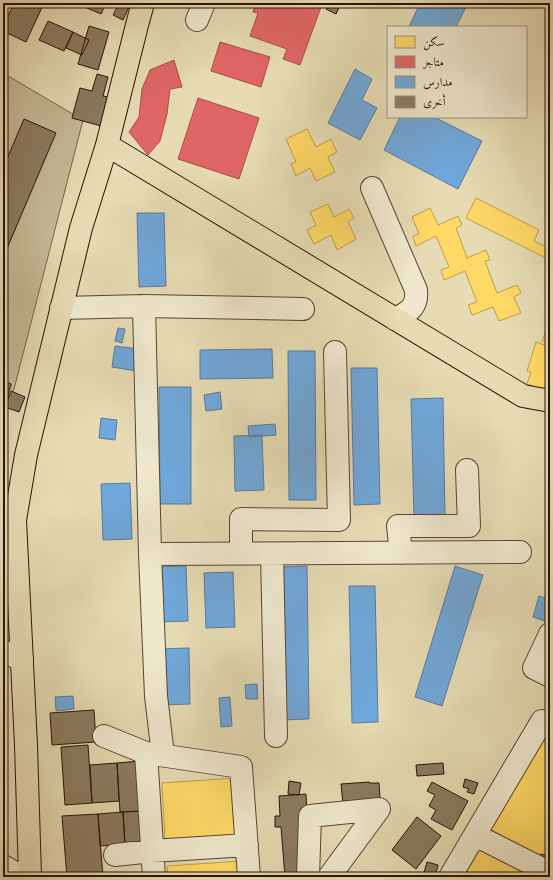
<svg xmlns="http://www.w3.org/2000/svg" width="553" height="880" viewBox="0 0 553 880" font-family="Cardo,Amiri,serif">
	<rect width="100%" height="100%" fill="#e6dbb3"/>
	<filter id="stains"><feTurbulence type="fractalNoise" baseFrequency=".005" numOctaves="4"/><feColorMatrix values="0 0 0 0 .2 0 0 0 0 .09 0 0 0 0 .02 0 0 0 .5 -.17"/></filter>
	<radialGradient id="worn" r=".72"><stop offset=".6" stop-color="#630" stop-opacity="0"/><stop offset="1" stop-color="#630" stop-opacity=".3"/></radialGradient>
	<!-- park -->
	<path fill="#c6b996" stroke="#78664e" d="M3 73 83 120 11 401 3 398Z"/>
	<!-- homes -->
	<path fill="#ffd966" stroke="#bf9d49" d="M307 129 316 147 331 139 337 152 328 157 335 172 316 181 310 168 296 176 291 164 296 162 286 139Z
		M476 198 539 230 534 241 550 249V260L466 218Z
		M328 204 334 217 349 209 354 218 348 222 356 239 337 250 331 235 314 244 307 230 316 225 310 212Z
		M430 208 438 225 458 216 462 225 456 228 467 258 486 250 490 260 485 261 497 293 517 285 521 293 514 297 521 313 499 321 493 307 472 315 468 305 477 302 465 271 444 280 441 270 449 267 436 236 416 246 413 236 419 234 412 217Z
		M550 322V344L542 341Z
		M536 342 550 347V382L547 391 527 384 531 372 527 371Z
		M541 735 550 741V850L544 860 488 828Z
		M235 778 239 837 165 842 162 783Z
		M482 845 532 873 530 877H464Z
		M241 861 242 877H168L167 866Z"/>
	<!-- shops -->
	<path fill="#e06666" stroke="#a94d49" d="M256 3H311L321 7 300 65 283 59 287 49 250 36 258 13 253 12Z
		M220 42 270 57 261 87 211 71Z
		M174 60 182 87 170 89 167 114 160 141 148 155 129 132 139 117 142 89 150 70Z
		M198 98 259 118 239 179 178 159Z"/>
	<!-- schools -->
	<path fill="#6fa8dc" stroke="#5a7b9c" d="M420 3H468L456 27H409Z
		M355 69 372 79 362 100 377 108 360 140 328 123Z
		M400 117H434L482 141 458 189 384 150Z
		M137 213H164L166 286 139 287Z
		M118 328 125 329 122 343 115 341Z
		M115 346 139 349 136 371 112 367Z
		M272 349 273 378 200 379V350Z
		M288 351H315L316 500H289Z
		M351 368H377L380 504 354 505Z
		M159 387H191V504H160Z
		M220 392 222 409 206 411 204 395Z
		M443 398 445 516 414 517 411 399Z
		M101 418 117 420 115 440 99 438Z
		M275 424 276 435 249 437 248 426Z
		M262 435 264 490 235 491 234 436Z
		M130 483 132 539 103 540 101 484Z
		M186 566 188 621 159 622 158 567Z
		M307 566 309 719 281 720 279 567Z
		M455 566 483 575 442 706 415 697Z
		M233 572 235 627 206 628 204 573Z
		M349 586H375L378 722 352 723Z
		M539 596 550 600V623L533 617Z
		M189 648 190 704 162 705 160 649Z
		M257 684 258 699H246L245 685Z
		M73 696 74 709 56 711 55 697Z
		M230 697 232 726 221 727 219 698Z"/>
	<!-- building -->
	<path fill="#8b7b60" stroke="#291206" d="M14 3H44L26 42 3 31V27Z
		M75 3H106L101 14Z
		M119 3H131L123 20 113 15Z
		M329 3H341L336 14 326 9Z
		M48 21 73 32 64 51 39 40Z
		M89 26 109 32 98 70 78 64Z
		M73 32 89 40 82 55 66 48Z
		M97 74 108 77 103 96 108 97 101 126 72 118 80 88 92 91Z
		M24 119 56 133 3 258V168Z
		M3 381 11 384 5 405 3 404Z
		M11 391 25 397 19 412 5 407Z
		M94 710 96 742 52 745 50 713Z
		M88 745 92 803 65 805 61 747Z
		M140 761 143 811 120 812 117 763Z
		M117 763 119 801 92 803 90 765Z
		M443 763 444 774 417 776 416 765Z
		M465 779 478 783 474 794 467 792 469 789 463 787Z
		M289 781 301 783 299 795 288 794Z
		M369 782V783H379L380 799 344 815 341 784Z
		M432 782 468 801 452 830 431 819 436 810 429 806 435 795 427 791Z
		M306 794 310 877H285L281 827H275V816H280L279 796Z
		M143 811 146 848 125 849 123 812Z
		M123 812 125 844 100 846 98 814Z
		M98 814 103 877H67L62 816Z
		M417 817 441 836 416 869 392 850Z
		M550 852V871L537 867 541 854 548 856Z
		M427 862 438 865 435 877H428L423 876Z"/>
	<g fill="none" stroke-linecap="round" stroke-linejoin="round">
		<!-- minor casing -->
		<g stroke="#584431" stroke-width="24">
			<path id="minor" d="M197 20 204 3
				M372 188 416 290C418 307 409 312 395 319
				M144 306 150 554 520 552
				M61 308 144 306 303 309
				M241 553V519L339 520 335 352
				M401 553 398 526H469L467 470
				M150 554 156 696 163 755
				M272 554 276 736
				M550 634 534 668 550 676
				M3 651 22 660
				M104 736 146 753 241 767 249 877
				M146 753 154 877
				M475 835 550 873
				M115 855 152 851 247 845
				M3 866 22 877
				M308 877 310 816 379 809 329 877
				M450 877 542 721 550 726"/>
		</g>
		<!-- major casing -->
		<g stroke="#291206" stroke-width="24">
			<path id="major" d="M107 145 523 396 550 401
				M30 877 26 745 15 520 26 455 81 228 107 145 137 25 143 3"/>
		</g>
		<!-- minor -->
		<use href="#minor" stroke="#efe8ce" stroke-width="22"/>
		<!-- major -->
		<use href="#major" stroke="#e6dbb3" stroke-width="22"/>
	</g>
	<!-- margin -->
	<rect width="553" height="880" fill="none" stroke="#e6dbb3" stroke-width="16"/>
	<rect x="4" y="4" width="545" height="872" fill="none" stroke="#291206" stroke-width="2"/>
	<rect x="8" y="8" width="537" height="864" fill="none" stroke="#291206"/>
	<!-- legend -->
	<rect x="387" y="26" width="140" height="92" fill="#efe8ce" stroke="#a0927e"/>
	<rect x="395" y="36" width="20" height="12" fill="#ffd966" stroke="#a0927e"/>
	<text x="423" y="46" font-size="12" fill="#291206">سكن</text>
	<rect x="395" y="56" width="20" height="12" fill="#e06666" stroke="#a0927e"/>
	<text x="423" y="66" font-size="12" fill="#291206">متاجر</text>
	<rect x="395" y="76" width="20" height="12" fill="#6fa8dc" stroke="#a0927e"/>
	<text x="423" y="86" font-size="12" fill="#291206">مدارس</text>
	<rect x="395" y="96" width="20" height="12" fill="#8b7b60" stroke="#a0927e"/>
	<text x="423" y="106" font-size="12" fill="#291206">أخرى</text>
	<rect width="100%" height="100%" filter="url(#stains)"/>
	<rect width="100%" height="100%" fill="url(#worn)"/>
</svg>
